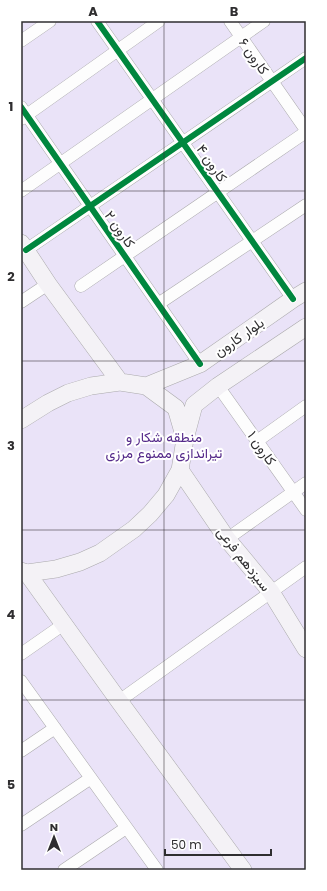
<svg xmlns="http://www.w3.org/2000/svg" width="327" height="891" viewBox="0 0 327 891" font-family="Poppins,Vazirmatn,sans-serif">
	<rect width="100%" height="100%" fill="#f1f0f3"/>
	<!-- green -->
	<path fill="#eae3f8" d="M21 21H306V870H21Z"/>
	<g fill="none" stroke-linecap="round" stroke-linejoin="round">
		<!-- street casing -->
		<g stroke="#aaa9ab" stroke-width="13">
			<path id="street" d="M97 21 293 299
				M230 21 306 130
				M21 41 50 21
				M21 107 200 364
				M21 119 159 21
				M21 191 264 21
				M26 250 306 58
				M81 286 306 132
				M21 302 48 284
				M158 304 306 205
				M218 386 306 510
				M257 441 306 406
				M227 539 306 483
				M21 654 64 624
				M21 681 157 870
				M119 701 306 567
				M21 751 55 728
				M21 825 91 778
				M64 870 126 828"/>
		</g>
		<!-- secondary casing -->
		<g stroke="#aaa9ab" stroke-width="18">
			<path id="secondary" d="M21 243 48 284 120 382
				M146 386 200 364 293 299 306 291
				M21 420 48 403 68 393 91 386 120 382 146 386 176 408 185 439
				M180 470 227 539 271 592 306 649
				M21 571 27 573 56 569 80 562 100 553 134 529 150 514 166 495 180 470 185 439 194 405 218 386 306 327
				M27 573 119 701 243 870"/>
		</g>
		<!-- street -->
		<use href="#street" stroke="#fdfdfd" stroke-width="12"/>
		<!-- secondary -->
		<use href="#secondary" stroke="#f4f2f6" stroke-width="17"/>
		<!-- cycleway casing -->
		<g stroke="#fff" stroke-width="8">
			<path id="cycleway" d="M97 21 293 299
				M21 107 200 364
				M26 250 306 58"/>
		</g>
		<!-- cycleway -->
		<use href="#cycleway" stroke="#00873e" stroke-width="6"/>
	</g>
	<!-- grid -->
	<path fill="none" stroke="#2f2e30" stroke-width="1" stroke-opacity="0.55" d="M164 21V870M21 191H306M21 361H306M21 530H306M21 700H306"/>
	<g text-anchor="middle" stroke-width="4" stroke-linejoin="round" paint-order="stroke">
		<!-- street labels -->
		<g font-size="14" fill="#2f2e30" stroke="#fff">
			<text transform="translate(254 56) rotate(55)" y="5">کارون ۶</text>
			<text transform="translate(212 163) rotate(55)" y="5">کارون ۴</text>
			<text transform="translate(120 229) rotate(55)" y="5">کارون ۲</text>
			<text transform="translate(239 337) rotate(-35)" y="5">بلوار کارون</text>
			<text transform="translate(262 448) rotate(55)" y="5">کارون ۱</text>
			<text transform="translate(244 559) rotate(52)" y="5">سیزدهم فرعی</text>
		</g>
		<!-- park labels -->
		<g font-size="14" fill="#552a8a" stroke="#fff">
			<text x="164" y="442">منطقه شکار و<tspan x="164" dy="16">تیراندازی ممنوع مرزی</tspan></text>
		</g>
	</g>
	<!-- border -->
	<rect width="327" height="891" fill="none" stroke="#ffffff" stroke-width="44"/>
	<!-- north arrow -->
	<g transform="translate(54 837)" stroke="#ffffff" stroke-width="3" paint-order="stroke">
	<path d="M0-3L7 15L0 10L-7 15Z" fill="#2f2e30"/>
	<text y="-6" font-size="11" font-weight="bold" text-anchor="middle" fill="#2f2e30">N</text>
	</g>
	<!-- scale -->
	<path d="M165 849v6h106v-6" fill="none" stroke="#2f2e30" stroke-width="2"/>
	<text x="171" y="849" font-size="12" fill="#2f2e30" stroke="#ffffff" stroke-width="3" paint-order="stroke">50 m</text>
	<rect x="22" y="22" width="283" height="847" fill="none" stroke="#2f2e30" stroke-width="1.5"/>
	<g font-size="13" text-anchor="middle" font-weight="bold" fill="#2f2e30">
		<text x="93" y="16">A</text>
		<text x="234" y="16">B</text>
		<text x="11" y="111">1</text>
		<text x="11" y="281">2</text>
		<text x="11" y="450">3</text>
		<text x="11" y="619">4</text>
		<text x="11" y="789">5</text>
	</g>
</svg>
